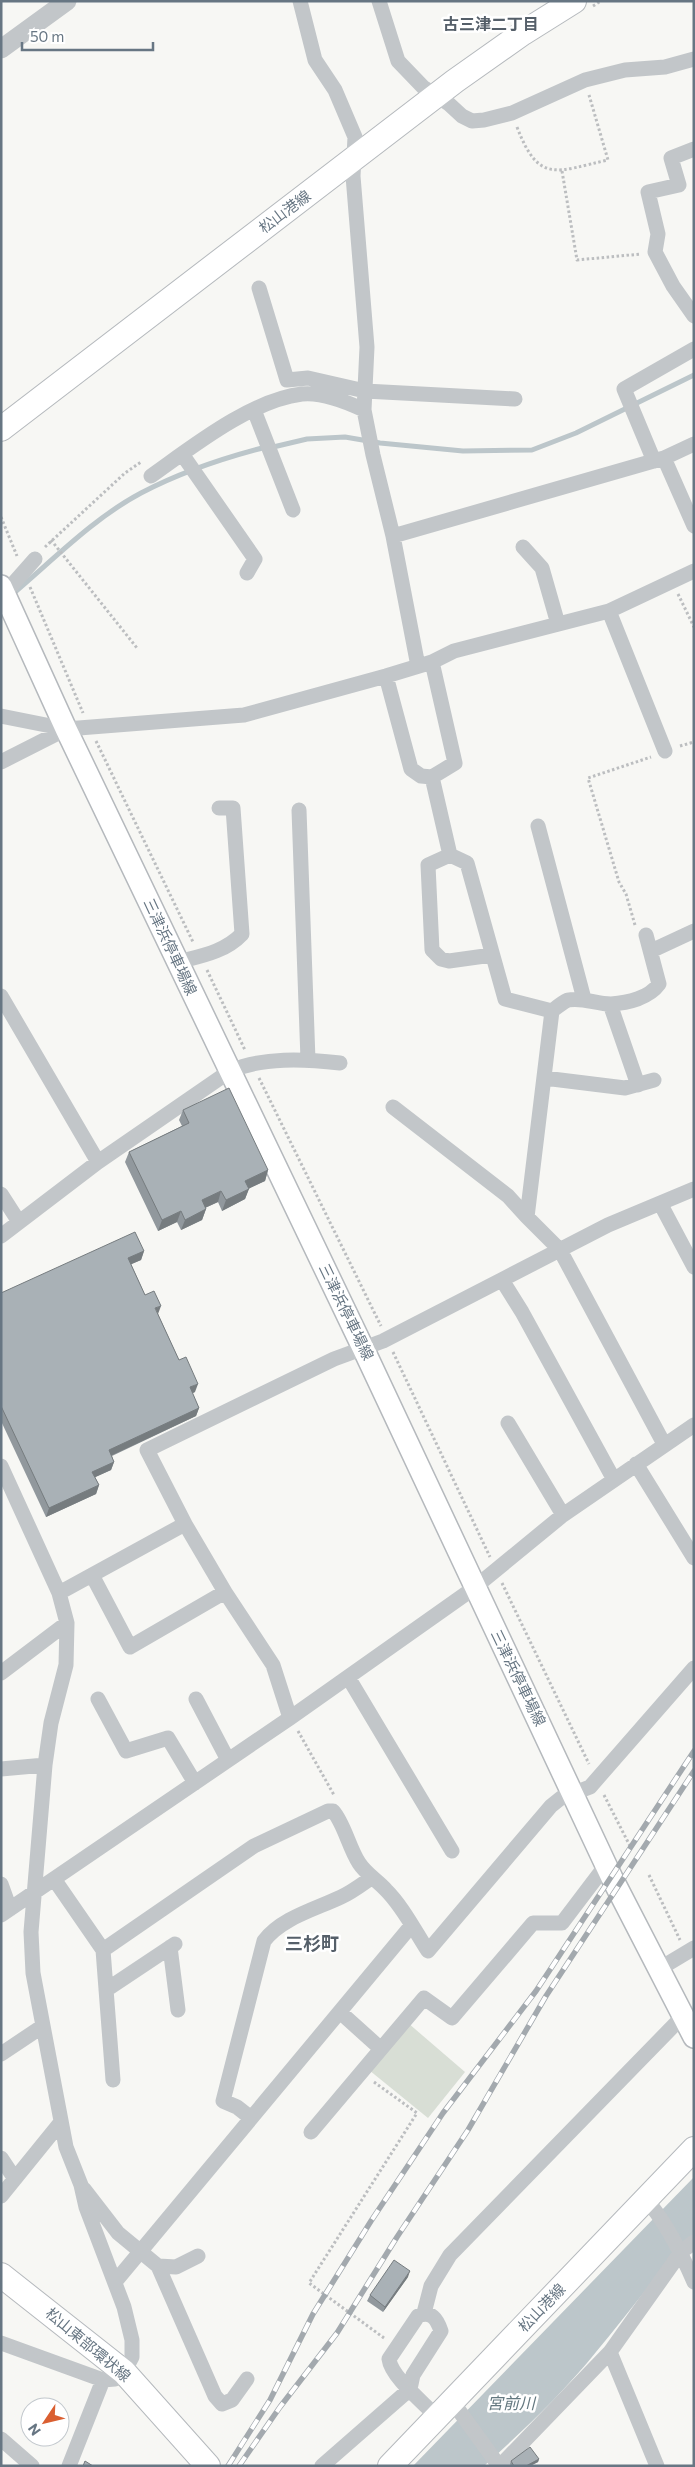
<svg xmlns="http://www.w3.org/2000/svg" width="695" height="2467" viewBox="0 0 695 2467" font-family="Commissioner,'Noto Sans JP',sans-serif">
	<rect width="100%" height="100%" fill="#f7f7f4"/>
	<!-- green -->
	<path fill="#d8ded5" d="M408 2023 465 2072 428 2118 369 2070Z"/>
	<!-- water -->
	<path fill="#bcc6ca" d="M694 2177V2236C657 2272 629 2313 596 2352 563 2393 524 2430 484 2466H413Z"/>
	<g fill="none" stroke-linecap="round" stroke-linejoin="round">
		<!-- stream -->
		<path stroke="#bcc6ca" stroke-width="5" d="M15 592C55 558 94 518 141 493 181 472 223 458 266 447L269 448 307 439 345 437 380 443 463 451 532 450 576 433 694 375"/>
		<!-- secondary casing -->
		<g stroke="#b5b9bd" stroke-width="24">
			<path id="secondary" d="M1 586 66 729 363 1348 612 1878 694 2037"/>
		</g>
		<!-- primary casing -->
		<g stroke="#b5b9bd" stroke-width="26">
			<path id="primary" d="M1 429 455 81 523 33 574 1
				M1 2275 124 2372 208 2466
				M390 2466 694 2149"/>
		</g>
		<!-- path -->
		<path stroke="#bcbec0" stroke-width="3" stroke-dasharray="2.5 2.5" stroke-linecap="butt" d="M593 6 601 1
			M517 127C539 185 557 171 608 160L589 95
			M562 171 577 260 641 254
			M1 517 17 556
			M51 540 137 648
			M45 547 125 473 141 462
			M30 587 83 713
			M678 594 694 627
			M96 741 193 942
			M680 746 694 742
			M635 925 626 894 619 882 588 778 651 757
			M207 970 245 1050
			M259 1078 381 1326
			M393 1352 490 1557
			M502 1583 589 1764
			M298 1731 334 1795
			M604 1795 630 1846
			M649 1875 680 1940
			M374 2082 417 2113 309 2283 384 2338"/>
		<!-- minor -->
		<path stroke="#c2c6c9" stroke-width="15" d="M300 1 315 60 335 90 355 137 353 176 367 347 364 410 373 455 393 536 418 666
			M379 1 398 61 423 87 449 104 462 116 472 121 484 120 512 113 585 80 625 70 665 67 694 59
			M694 149 671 158 679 185 648 192 658 234 655 252 673 286 694 316
			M259 288 287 380 308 378 365 391 515 399
			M254 410 293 510
			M182 454 255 559 247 573
			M664 458 694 526
			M654 461 624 389 694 349
			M151 476C192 447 251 400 302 394 321 392 347 402 364 410
			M393 536 664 458 694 444
			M523 547 542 568 558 624
			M5 593 35 559
			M609 611 665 751
			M386 676 411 769 421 776 432 777 450 855 467 863 505 999 552 1011 527 1217 560 1250 664 1444
			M1 716 66 729 244 715 386 676 432 662 454 651 609 611 694 571
			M1 762 66 729
			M432 777 455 763 432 662
			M299 810 308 1060
			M538 826 584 999
			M450 855 428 865 432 950 441 959 449 961 492 955
			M651 951 694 931
			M178 962C201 956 225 952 242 934L233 808H219
			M1 996 98 1162
			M610 1004 638 1085
			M552 1011C557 1007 563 1002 568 1000 583 997 596 1004 611 1004 628 1003 649 998 659 984L646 935
			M544 1078 625 1088 654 1080
			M393 1107 508 1196 527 1217
			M1 1194 19 1222
			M660 1203 694 1267
			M1 1236 98 1162 230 1071C263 1057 304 1059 340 1063
			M502 1280 522 1312 613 1478
			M508 1423 563 1515
			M636 1464 694 1558
			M1 1466 59 1593 67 1623 1 1673
			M185 1524 225 1592 273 1665 290 1718
			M92 1575 130 1647 225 1592
			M59 1593 185 1524 147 1450 334 1359 383 1341 608 1225 694 1189
			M67 1623 66 1665 51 1723 45 1765 31 1932 33 1973 66 2147 81 2185 86 2207 124 2307 132 2340V2357L124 2372 115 2379 103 2380 69 2466
			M348 1677 452 1851
			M98 1699 126 1751 168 1738 195 1783
			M196 1699 228 1760
			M1 1769 45 1765
			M54 1879 103 1950 113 2080
			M1 1884 10 1909
			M1 1915 290 1718 474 1588 563 1515 694 1425
			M170 1947 178 2010
			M103 1950 254 1846 328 1811H333C344 1823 349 1848 359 1863 366 1874 377 1880 386 1890 403 1907 415 1931 428 1951L551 1806 561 1798 590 1787 694 1668
			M659 1969 694 1948
			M106 1990 175 1944
			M340 2012 381 2049
			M1 2054 43 2026
			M251 2118 237 2107 223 2101 264 1941C281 1918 316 1909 341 1897 352 1892 361 1885 371 1878
			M311 2132 424 1998 452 2018 533 1923H562L606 1865
			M1 2158 15 2179
			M84 2189 118 2233 158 2266 215 2396 222 2404 232 2400 247 2379
			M1 2196 61 2122
			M646 2199C667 2224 681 2252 694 2282
			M158 2266 176 2267 198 2256
			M115 2282 411 1926
			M424 2313 431 2286 450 2255 683 2016
			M1 2343 103 2380
			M610 2352 657 2466
			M452 2401 499 2466
			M1 2439 32 2466
			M322 2466 410 2389 413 2375 441 2331C437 2319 431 2310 418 2316L389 2359C391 2377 424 2403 437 2417
			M500 2466 610 2352 681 2252 694 2242"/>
		<!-- tertiary -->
		<path stroke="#c2c6c9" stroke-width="19" d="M1 49 67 1"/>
		<!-- secondary -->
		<use href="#secondary" stroke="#fff" stroke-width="21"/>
		<!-- primary -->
		<use href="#primary" stroke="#fff" stroke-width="24"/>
		<!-- rail casing -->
		<g stroke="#a3a9ae" stroke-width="5.5">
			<path id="rail" d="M228 2466 270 2400 313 2314 371 2221 443 2113 536 1991 694 1751
				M239 2466 280 2407 337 2333 397 2237 468 2130 546 1996 694 1771"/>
		</g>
		<!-- rail -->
		<use href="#rail" stroke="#fff" stroke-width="4" stroke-dasharray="11" stroke-linecap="butt"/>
	</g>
	<!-- wall -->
	<path fill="#91989d" d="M183 1110 268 1170 265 1181 249 1188 245 1199 222 1211 218 1202 205 1208 206 1209 202 1220 181 1230 177 1222 158 1231 125 1162 129 1152 182 1126 179 1120Z
		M144 1251 141 1260 131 1264 145 1295 158 1314 179 1360 195 1392 192 1393 199 1408 196 1416 112 1456 114 1462 111 1470 95 1477 99 1485 96 1494 46 1517 1 1421V1293Z
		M408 2277 383 2312 367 2301 370 2295Z
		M539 2459 538 2462 530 2466H511L510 2464 511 2461Z"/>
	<!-- shaded-wall -->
	<path fill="#767c7f" d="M268 1170 265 1181 242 1192 245 1181Z
		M249 1189 245 1199 222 1211 226 1200Z
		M221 1191 218 1202 198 1211 202 1200Z
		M206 1209 202 1220 181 1230 185 1220Z
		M181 1211 177 1222 158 1231 162 1220Z
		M144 1251 141 1260 125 1267 128 1258Z
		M161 1306 158 1314 155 1308Z
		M198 1384 195 1392 187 1396 190 1387Z
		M199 1408 196 1416 106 1458 109 1450Z
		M114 1462 111 1470 89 1480 92 1472Z
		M99 1485 96 1494 46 1517 49 1508Z
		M410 2271 408 2277 383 2312 385 2307Z
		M539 2459 538 2462 530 2466H526Z"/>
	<!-- building -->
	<path fill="#a9b1b6" stroke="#767c7f" d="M229 1088 268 1170 245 1181 249 1189 226 1200 221 1191 202 1200 206 1209 185 1220 181 1211 162 1220 129 1152 189 1123 183 1110Z
		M135 1232 144 1251 128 1258 145 1295 154 1291 161 1306 155 1308 179 1360 186 1357 198 1384 190 1387 199 1408 109 1450 114 1462 92 1472 99 1485 49 1508 1 1406V1293Z
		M394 2260 410 2271 385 2307 370 2295Z
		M530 2447 539 2459 526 2466H514L511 2461Z
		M85 2461 93 2466H83Z"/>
	<g text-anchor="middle" stroke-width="5" stroke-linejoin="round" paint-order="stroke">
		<!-- street labels -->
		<g font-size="15" fill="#677683" stroke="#fff">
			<text transform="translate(285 212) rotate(-37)" y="5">松山港線</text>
			<text transform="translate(170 947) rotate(65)" y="5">三津浜停車場線</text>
			<text transform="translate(346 1312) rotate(64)" y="5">三津浜停車場線</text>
			<text transform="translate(518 1678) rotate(64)" y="5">三津浜停車場線</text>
			<text transform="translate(542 2308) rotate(-46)" y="5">松山港線</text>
			<text transform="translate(88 2345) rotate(40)" y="5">松山東部環状線</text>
		</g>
		<!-- neighbourhood labels -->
		<g font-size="16" font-weight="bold" fill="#555f69" stroke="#fff">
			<text x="491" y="30">古三津二丁目</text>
		</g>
		<!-- water labels -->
		<g font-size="16" font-style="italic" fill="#63777f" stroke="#fff">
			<text x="511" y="2409">宮前川</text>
		</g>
		<!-- quarter labels -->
		<g font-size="18" font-weight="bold" fill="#555f69" stroke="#fff">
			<text x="312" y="1950">三杉町</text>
		</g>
	</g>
	<!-- border -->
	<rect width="695" height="2467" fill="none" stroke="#677683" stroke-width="5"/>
	<!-- north arrow -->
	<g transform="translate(45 2422) rotate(235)"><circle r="24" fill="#ffffff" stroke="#c2c8cd"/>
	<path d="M0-4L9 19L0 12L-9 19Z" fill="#da5f31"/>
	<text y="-8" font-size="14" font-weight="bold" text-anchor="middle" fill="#677683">N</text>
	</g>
	<!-- scale -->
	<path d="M22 42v8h131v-8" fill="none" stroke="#677683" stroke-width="2.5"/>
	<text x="30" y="42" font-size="15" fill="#677683" stroke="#ffffff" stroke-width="4" paint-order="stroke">50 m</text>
</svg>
